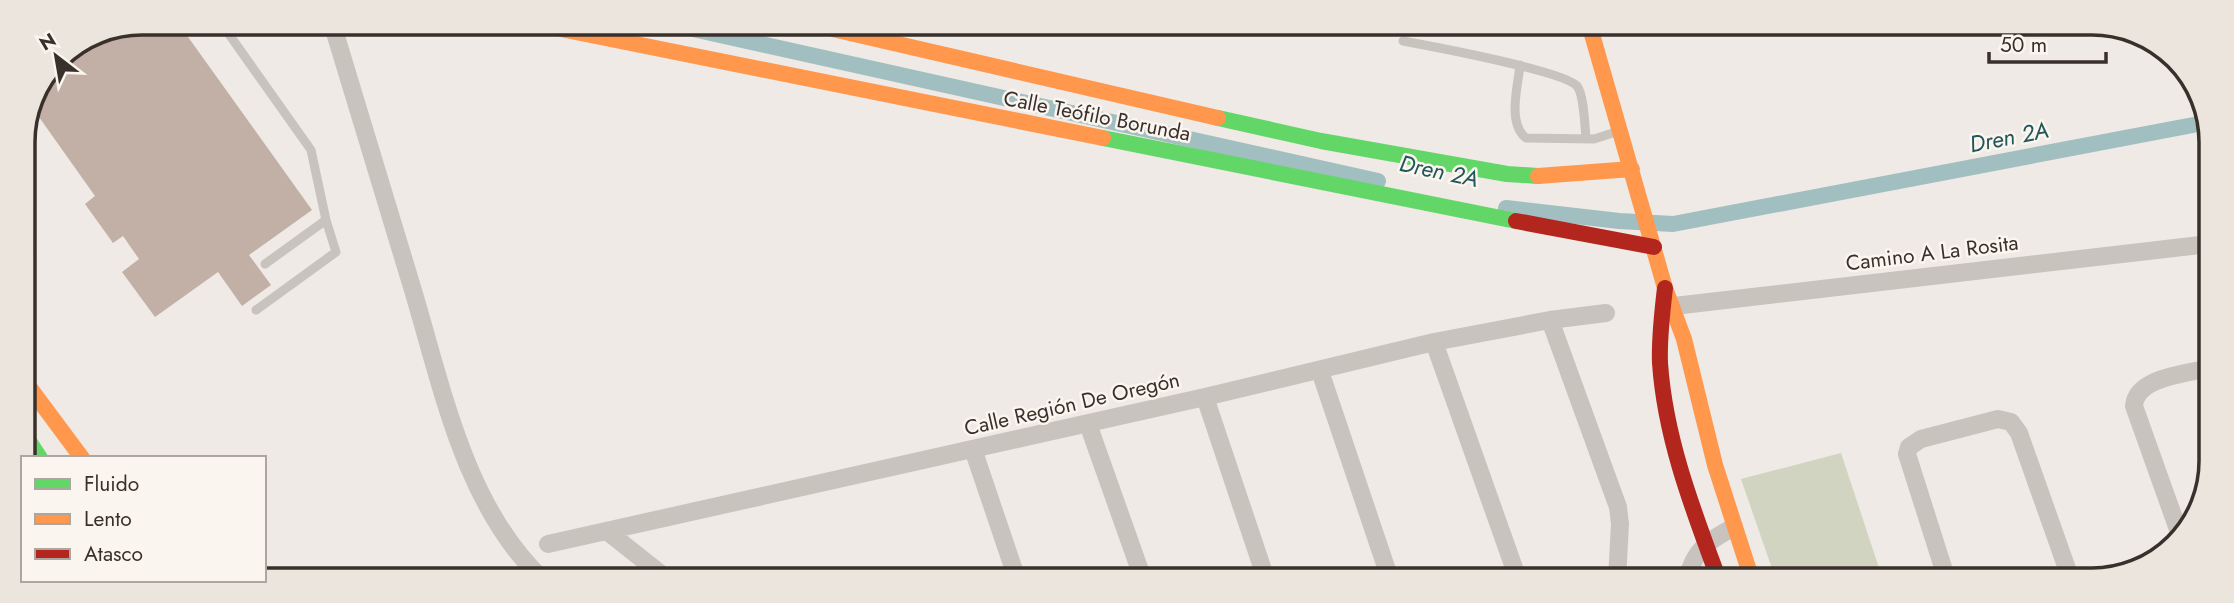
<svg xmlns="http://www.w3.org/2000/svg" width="2234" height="603" viewBox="0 0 2234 603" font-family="Jost,sans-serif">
	<rect width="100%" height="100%" fill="#efeae5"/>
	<!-- green -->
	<path fill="#d0d4c0" d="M1841 453 1883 580H1776L1741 479Z"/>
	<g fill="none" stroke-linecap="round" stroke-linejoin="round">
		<!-- canal -->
		<path stroke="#a1bfc0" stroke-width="16" d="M666 23 1378 181
			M1506 208 1619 221 1673 224 2209 122"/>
	</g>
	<!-- building -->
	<path fill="#c2b0a7" d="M142 23H178L312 210 249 255 271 285 242 306 218 272 155 317 122 272 139 259 123 236 113 243 85 204 95 196 34 110 58 57 96 32Z"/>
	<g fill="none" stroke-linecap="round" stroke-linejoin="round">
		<!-- lane -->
		<path stroke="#c9c3be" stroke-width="9" d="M221 23 311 150 326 220 265 264
			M1403 41C1430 46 1564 71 1577 86 1584 94 1585 128 1586 139
			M1520 65C1518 86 1507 123 1526 138L1594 139 1619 131
			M256 310 336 252 326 220"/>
		<!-- street -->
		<path stroke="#c9c3be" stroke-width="18" d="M332 23C359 111 385 199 412 287 442 386 464 504 541 578
			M1664 310 1674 306 2209 244
			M1550 320 1618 507 1620 524 1617 579
			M1434 342 1518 579
			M1320 371 1390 579
			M1205 397 1266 579
			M1088 424 1143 579
			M973 449 1017 579
			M608 532 666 578
			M2180 535 2134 406C2136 377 2186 374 2209 368
			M548 544 1205 397 1434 342 1550 320 1606 313
			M1687 580C1694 549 1708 541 1734 527
			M1947 580 1907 454 1909 447 1921 439 1998 419 2011 422 2019 433 2071 580"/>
		<!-- fast -->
		<path stroke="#63d668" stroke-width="16" d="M1218 118 1321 141 1507 174 1538 176
			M1103 138 1516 221
			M25 435 40 458"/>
		<!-- slow -->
		<path stroke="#ff974d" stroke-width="16" d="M531 23 1103 138
			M811 24 1218 118
			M1589 24 1665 288 1684 339 1715 465 1752 580
			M1538 176 1632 169
			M24 380 82 458"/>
		<!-- jam -->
		<path stroke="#b3261e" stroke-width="16" d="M1516 221 1654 247
			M1665 288C1662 313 1659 338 1660 363 1665 438 1693 510 1719 580"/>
	</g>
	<g text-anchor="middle" stroke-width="5" stroke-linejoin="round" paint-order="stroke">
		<!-- street labels -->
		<g font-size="21" fill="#3a302b" stroke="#faf5ee">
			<text transform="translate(1097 116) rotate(11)" y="7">Calle Teófilo Borunda</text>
			<text transform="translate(1932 253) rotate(-7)" y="7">Camino A La Rosita</text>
			<text transform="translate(1072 404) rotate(-13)" y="7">Calle Región De Oregón</text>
		</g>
		<!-- water labels -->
		<g font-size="23" font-style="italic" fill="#21565b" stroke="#faf5ee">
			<text transform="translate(2009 137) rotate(-11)" y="8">Dren 2A</text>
			<text transform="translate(1439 171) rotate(12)" y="8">Dren 2A</text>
		</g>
	</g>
	<!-- crop -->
	<path d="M0 0H2234V603H0ZM142 35H2092A107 107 0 0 1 2199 142V461A107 107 0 0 1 2092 568H142A107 107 0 0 1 35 461V142A107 107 0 0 1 142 35Z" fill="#ebe5de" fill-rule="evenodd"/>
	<path fill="none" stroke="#3a302b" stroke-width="3.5" d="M142 35H2092A107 107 0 0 1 2199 142V461A107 107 0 0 1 2092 568H142A107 107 0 0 1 35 461V142A107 107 0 0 1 142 35Z"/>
	<!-- legend -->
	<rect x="21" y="456" width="245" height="126" fill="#faf5ee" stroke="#ada6a0" stroke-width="2"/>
	<rect x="35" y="479" width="35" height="10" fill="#63d668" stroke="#ada6a0" stroke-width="2"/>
	<text x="84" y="491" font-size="21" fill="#3a302b">Fluido</text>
	<rect x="35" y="514" width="35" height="10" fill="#ff974d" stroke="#ada6a0" stroke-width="2"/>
	<text x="84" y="526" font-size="21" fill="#3a302b">Lento</text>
	<rect x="35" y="549" width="35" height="10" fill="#b3261e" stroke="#ada6a0" stroke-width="2"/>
	<text x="84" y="561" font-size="21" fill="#3a302b">Atasco</text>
	<!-- north arrow -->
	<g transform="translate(56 56) rotate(329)" stroke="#faf5ee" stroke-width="5" paint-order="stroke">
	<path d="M0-5L12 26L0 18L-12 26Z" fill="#3a302b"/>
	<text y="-10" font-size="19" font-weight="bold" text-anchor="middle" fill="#3a302b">N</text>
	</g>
	<!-- scale -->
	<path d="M1989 52v10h117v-10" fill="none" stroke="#3a302b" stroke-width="3.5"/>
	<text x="2000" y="52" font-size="21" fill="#3a302b" stroke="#faf5ee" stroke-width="5" paint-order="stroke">50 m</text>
</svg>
